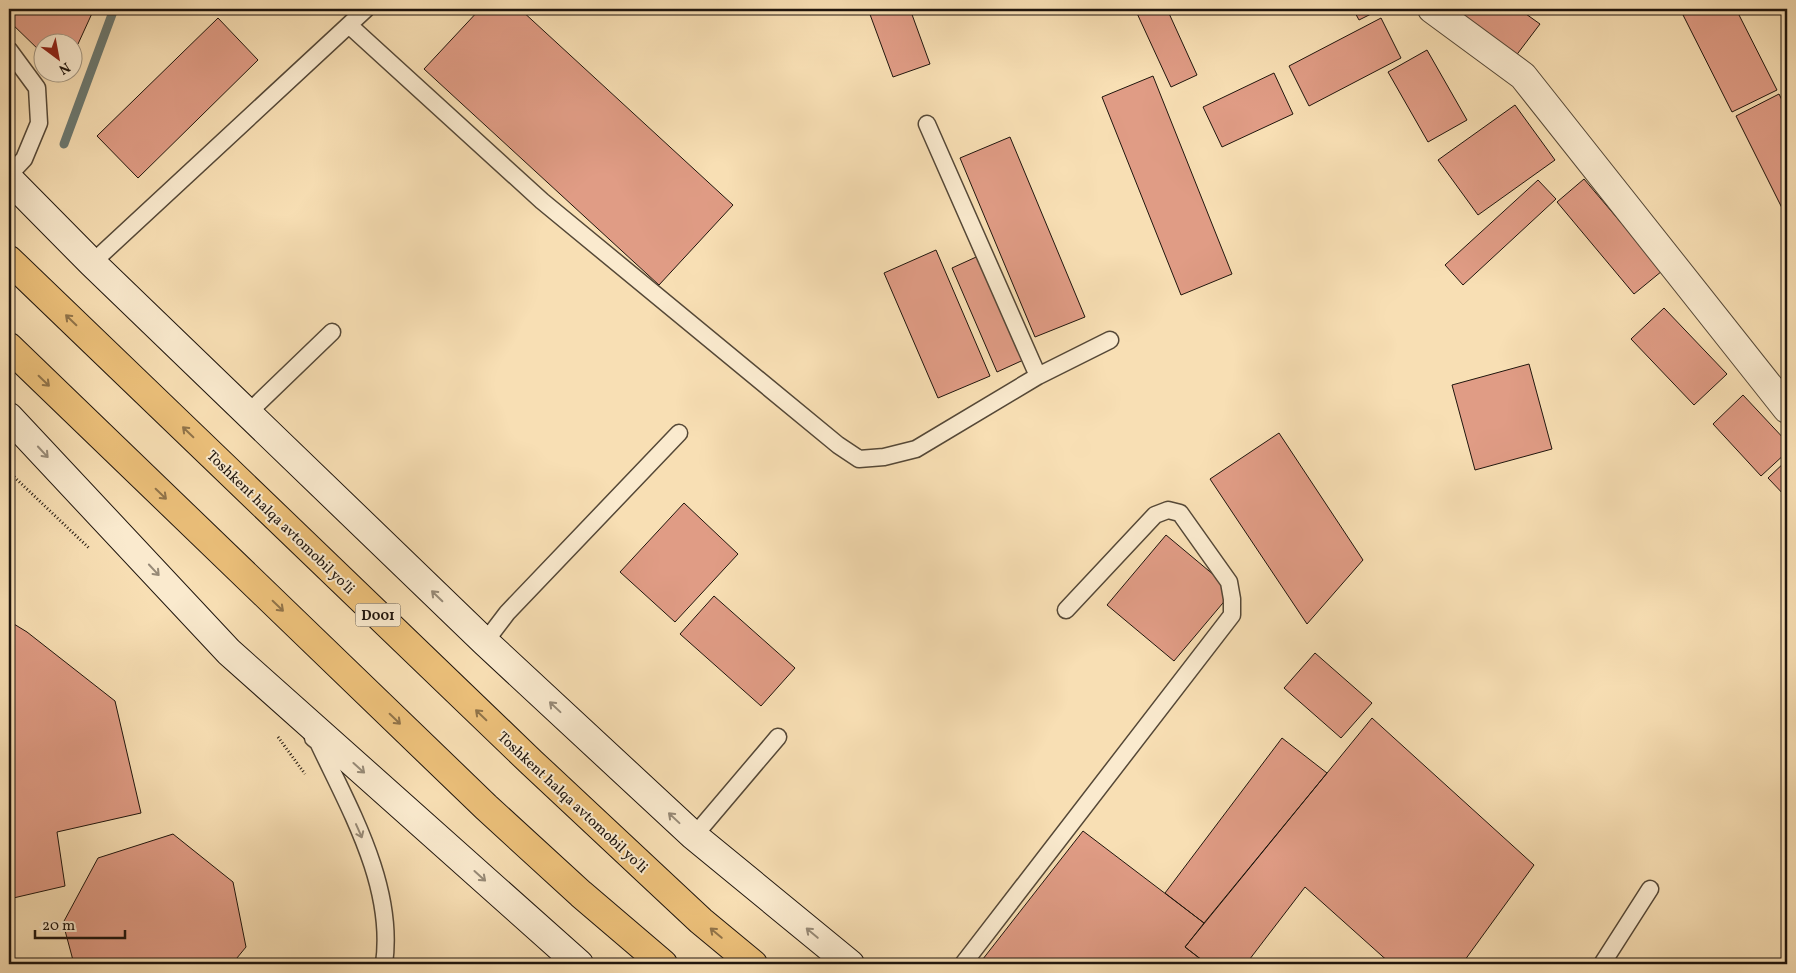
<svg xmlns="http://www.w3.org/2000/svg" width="1796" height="973" viewBox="0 0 1796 973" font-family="Vollkorn,serif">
	<rect width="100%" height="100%" fill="#f8dfb4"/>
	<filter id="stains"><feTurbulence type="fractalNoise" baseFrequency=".004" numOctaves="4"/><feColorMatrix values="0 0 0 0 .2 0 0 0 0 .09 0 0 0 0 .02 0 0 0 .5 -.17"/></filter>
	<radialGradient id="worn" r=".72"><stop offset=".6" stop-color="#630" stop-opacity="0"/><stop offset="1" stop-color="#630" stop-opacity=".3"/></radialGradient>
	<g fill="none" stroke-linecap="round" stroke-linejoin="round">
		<!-- stream -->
		<path stroke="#6c7971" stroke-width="9" d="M64 144 114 9"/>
	</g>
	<!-- building -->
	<path fill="#e09c85" stroke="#1f150d" d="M9 9H94L78 44 72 50V42H42V53L9 21Z
		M480 9H520L733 205 659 285 424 69Z
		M868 9H910L930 64 893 77Z
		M1135 9H1167L1197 75 1171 87Z
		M1353 9H1381L1359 20Z
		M1449 9H1519L1540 24 1515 57Z
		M1680 9H1736L1777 90 1732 112Z
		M218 18 258 60 138 178 97 136Z
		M1381 18 1401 58 1309 106 1289 66Z
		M1427 50 1467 120 1428 142 1388 72Z
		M1274 73 1293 114 1222 147 1203 107Z
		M1153 76 1232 274 1181 295 1102 97Z
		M1779 94 1787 110V218L1736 116Z
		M1515 105 1555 160 1478 215 1438 160Z
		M1010 137 1085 317 1035 337 960 158Z
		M1584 179 1662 271 1634 294 1557 202Z
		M1538 180 1556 199 1463 285 1445 265Z
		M936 250 990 376 938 398 884 273Z
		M985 253 1030 357 997 372 952 268Z
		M1664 308 1727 374 1694 405 1631 339Z
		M1529 364 1552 449 1475 470 1452 385Z
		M1743 395 1787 442V452L1761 476 1713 424Z
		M1279 433 1363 560 1307 624 1210 479Z
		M1787 460V498L1768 478Z
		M684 503 738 554 675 622 620 572Z
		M1166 535 1233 591 1174 661 1107 605Z
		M714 596 795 668 761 706 680 634Z
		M9 621 27 632 115 701 141 813 57 832 65 886 9 899Z
		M1315 653 1372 703 1341 738 1284 688Z
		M1372 718 1534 865 1462 964H1391L1305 887 1246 964H1207L1185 947Z
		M1282 738 1327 773 1204 923 1165 893Z
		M1083 831 1204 923 1185 947 1207 964H979Z
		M173 834 233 882 246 947 232 964H74L63 923 98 858Z"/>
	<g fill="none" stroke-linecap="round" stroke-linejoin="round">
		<!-- lane casing -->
		<g stroke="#554837" stroke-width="19">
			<path id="lane" d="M350 26 542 201 838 445 859 459 884 457 916 449 1038 376 1110 340
				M9 50 37 88 39 123 24 159 9 175
				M927 124 1038 376
				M92 263 366 9
				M248 413 332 332
				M485 642 507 613 679 433
				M313 738 318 742C350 810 395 887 384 964
				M694 836 778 737
				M963 964 1232 615V599L1229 582 1180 513 1168 510 1155 515 1066 610
				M1602 964 1650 889"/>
		</g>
		<!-- street casing -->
		<g stroke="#554837" stroke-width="30">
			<path id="street" d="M1432 9 1523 76 1787 409"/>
		</g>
		<!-- secondary casing -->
		<g stroke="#1f150d" stroke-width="30">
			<path id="secondary" d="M9 179 92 263 485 642 694 836 850 964
				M9 417 229 652 579 964"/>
		</g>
		<!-- highway casing -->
		<g stroke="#1f150d" stroke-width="30">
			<path id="highway" d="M9 260 531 762 701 921 753 964
				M9 347 486 807 581 894 663 964"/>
		</g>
		<!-- path -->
		<path stroke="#1f150d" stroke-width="3" stroke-dasharray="1 2.5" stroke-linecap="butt" d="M9 472 90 549
			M278 737 305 774"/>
		<!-- lane -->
		<use href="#lane" stroke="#faeace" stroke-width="16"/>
		<!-- street -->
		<use href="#street" stroke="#faeace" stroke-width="28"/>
		<!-- secondary -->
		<use href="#secondary" stroke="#faeace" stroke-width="28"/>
		<!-- highway -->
		<use href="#highway" stroke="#ecc07a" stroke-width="28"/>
	</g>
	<!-- one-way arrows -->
	<defs><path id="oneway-shaft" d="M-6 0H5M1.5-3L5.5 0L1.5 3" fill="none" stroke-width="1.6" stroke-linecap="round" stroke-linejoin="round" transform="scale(1.25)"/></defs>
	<g stroke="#907349">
		<use href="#oneway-shaft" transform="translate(71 320) rotate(-136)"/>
		<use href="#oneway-shaft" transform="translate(44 381) rotate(44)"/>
		<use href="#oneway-shaft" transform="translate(188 432) rotate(-136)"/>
		<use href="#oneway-shaft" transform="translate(161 494) rotate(44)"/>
		<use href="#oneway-shaft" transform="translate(278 606) rotate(44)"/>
		<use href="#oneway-shaft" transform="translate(481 715) rotate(-136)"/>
		<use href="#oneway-shaft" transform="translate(395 719) rotate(44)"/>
		<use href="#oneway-shaft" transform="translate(716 933) rotate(-140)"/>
	</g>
	<g stroke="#978a77">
		<use href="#oneway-shaft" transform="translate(43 452) rotate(47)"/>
		<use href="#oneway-shaft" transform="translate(154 570) rotate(47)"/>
		<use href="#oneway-shaft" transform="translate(437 596) rotate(-136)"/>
		<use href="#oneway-shaft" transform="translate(555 707) rotate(-137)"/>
		<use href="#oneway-shaft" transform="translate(359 768) rotate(42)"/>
		<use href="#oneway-shaft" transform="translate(674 818) rotate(-137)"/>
		<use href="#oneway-shaft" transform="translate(359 831) rotate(66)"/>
		<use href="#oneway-shaft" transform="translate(480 876) rotate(42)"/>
		<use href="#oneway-shaft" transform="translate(812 933) rotate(-140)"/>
	</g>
	<g text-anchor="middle" stroke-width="4" stroke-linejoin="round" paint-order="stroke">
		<!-- shield labels -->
		<rect fill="#faeace" stroke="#615547" stroke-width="1" x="355.5" y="603.5" width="45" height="23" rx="4"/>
		<g font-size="14" font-weight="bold" fill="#1f150d">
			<text x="378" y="620">D001</text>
		</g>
		<!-- street labels -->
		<g font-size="15" fill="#1f150d" stroke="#faeace">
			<text transform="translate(281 522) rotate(44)" y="5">Toshkent halqa avtomobil yo'li</text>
			<text transform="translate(573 802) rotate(43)" y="5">Toshkent halqa avtomobil yo'li</text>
		</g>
	</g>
	<!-- margin -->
	<rect width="1796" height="973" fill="none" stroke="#f8dfb4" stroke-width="30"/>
	<rect x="10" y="10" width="1776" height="953" fill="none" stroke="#1f150d" stroke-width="2.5"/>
	<rect x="15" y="15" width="1766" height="943" fill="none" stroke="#1f150d"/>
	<!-- north arrow -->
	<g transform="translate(58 58) rotate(148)"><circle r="24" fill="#faeace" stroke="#a29581"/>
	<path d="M0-4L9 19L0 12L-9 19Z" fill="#8f2418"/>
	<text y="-8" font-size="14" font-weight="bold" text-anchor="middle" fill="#1f150d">N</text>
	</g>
	<!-- scale -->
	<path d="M35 930v8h90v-8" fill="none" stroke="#1f150d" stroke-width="2.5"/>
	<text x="42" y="930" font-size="15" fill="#1f150d" stroke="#faeace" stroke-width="4" paint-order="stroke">20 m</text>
	<rect width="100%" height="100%" filter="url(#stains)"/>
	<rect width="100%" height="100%" fill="url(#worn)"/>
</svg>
